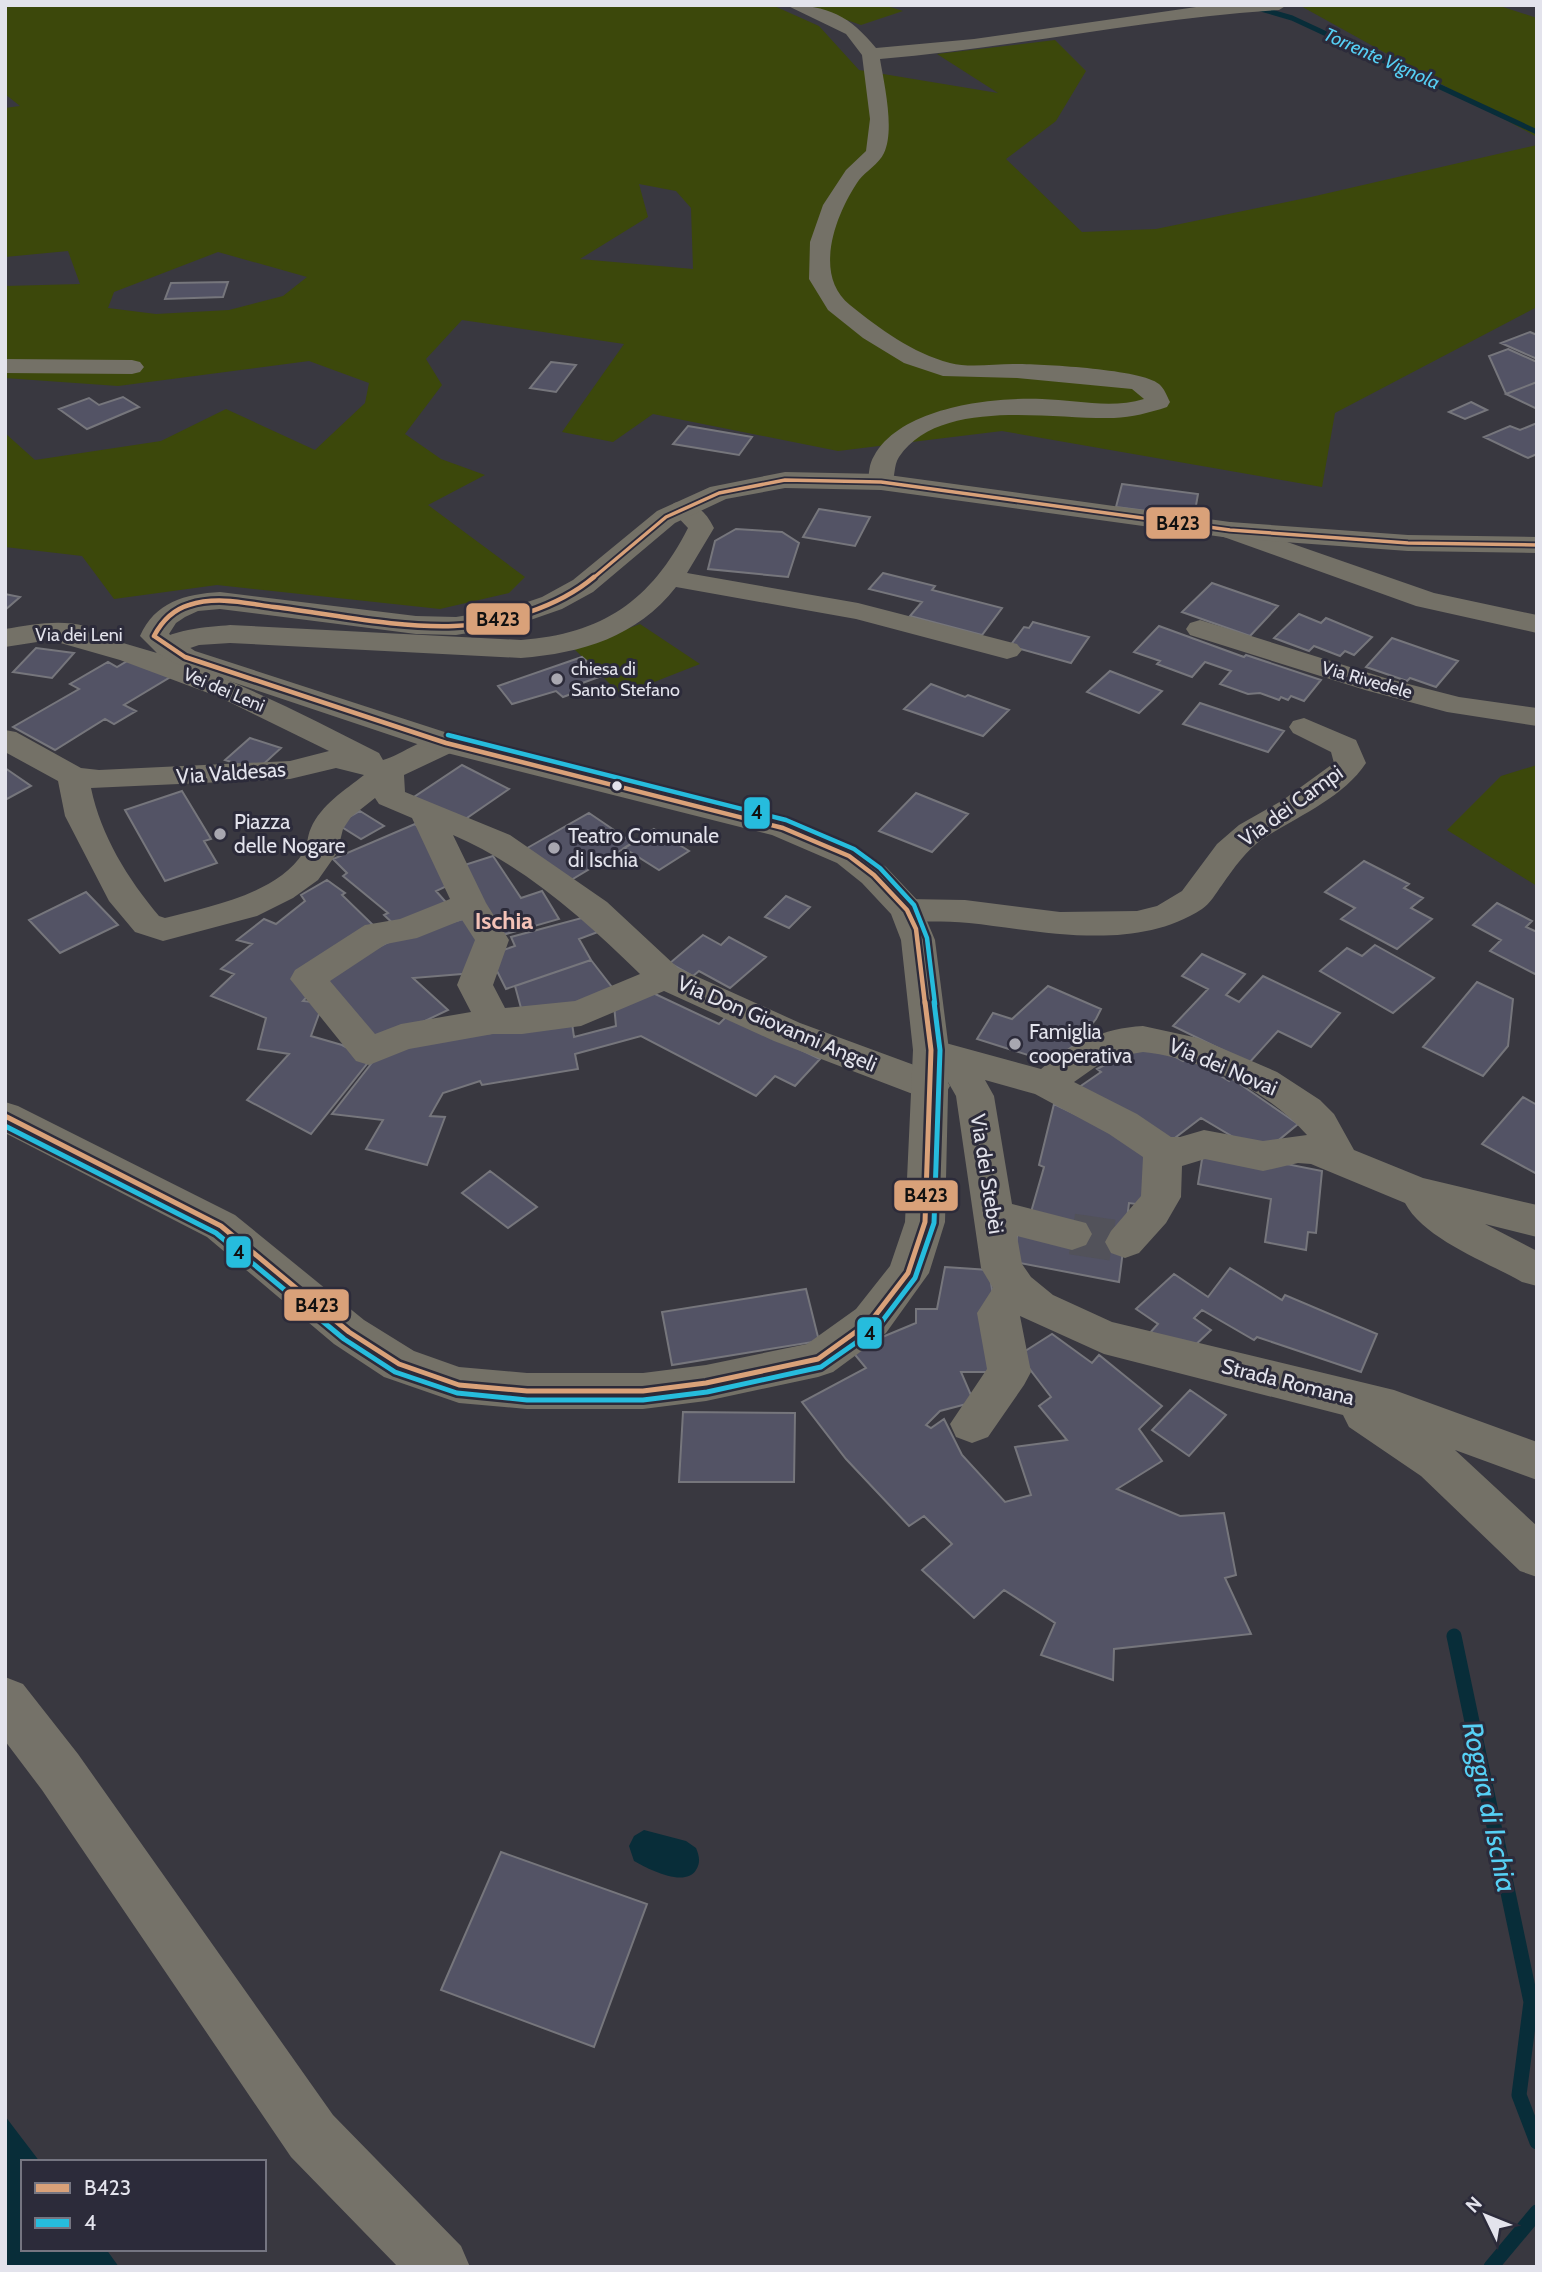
<svg xmlns="http://www.w3.org/2000/svg" width="1542" height="2272" viewBox="0 0 1542 2272" font-family="Cabin,sans-serif">
	<rect width="100%" height="100%" fill="#393840"/>
	<!-- green -->
	<path fill="#3c480b" fill-rule="evenodd" d="M5 5H772L819 26 859 70 998 93 937 54 1055 40 1086 71 1056 121 1006 159 1082 232 1156 229 1311 197 1537 145V307L1335 413 1322 487 1002 431 838 451 653 414 613 442 562 432 624 344 462 320 426 359 442 385 405 434 441 459 485 475 428 505 525 577 509 593 440 609 217 585 114 599 82 556 5 547V433L35 460 161 441 226 409 315 450 365 403 369 383 309 361 118 386 5 378V286L80 284 68 251 5 257V108L20 106 5 94ZM639 184 676 191 691 208 693 269 580 259 648 217ZM218 252 307 277 283 296 229 310 156 314 108 308 114 292Z
		M804 5H884L903 11 861 25Z
		M1299 5H1497L1537 18V137Z
		M640 624 700 664 621 695 602 676 605 669 589 663 574 649Z
		M1537 765V886L1447 830 1501 776Z"/>
	<!-- water -->
	<path fill="#082d39" d="M644 1830 686 1841 696 1848C699 1855 701 1862 696 1870 685 1888 648 1869 634 1861L629 1846 634 1836Z
		M5 2116 40 2162H23V2249H106L119 2267H5Z"/>
	<g fill="none" stroke-linecap="round" stroke-linejoin="round">
		<!-- stream-far1 -->
		<path stroke="#082d39" stroke-width="5" d="M1254 7 1292 18 1537 132"/>
		<!-- stream -->
		<path stroke="#082d39" stroke-width="15" d="M1454 1636 1531 2002 1519 2095 1537 2142
			M1491 2267 1537 2212"/>
	</g>
	<!-- building -->
	<path fill="#535365" stroke="#76767c" stroke-width="2" d="M228 282 223 297 165 299 171 283Z
		M1530 332 1537 335V359L1501 343Z
		M1508 349 1537 362V382L1506 394 1489 356Z
		M551 362 576 365 556 392 530 388Z
		M1537 382V409L1506 394Z
		M123 397 139 407 87 429 59 409 89 398 99 405Z
		M1471 402 1487 410 1465 419 1449 412Z
		M1537 423V454L1528 458 1484 437 1510 426 1520 430Z
		M688 426 752 437 739 455 673 444Z
		M1122 484 1198 494 1194 517 1116 507Z
		M819 509 870 517 855 546 803 537Z
		M736 529 782 532 799 543 788 577 708 569 715 541Z
		M883 573 935 586 932 590 1002 608 982 635 910 616 922 602 869 589Z
		M1212 583 1278 606 1250 636 1182 612Z
		M5 594 20 597 5 610Z
		M1299 614 1321 623 1326 618 1372 637 1354 655 1345 651 1340 656 1314 646 1309 651 1274 638Z
		M1033 622 1089 637 1071 663 1010 646 1024 627 1029 628Z
		M1159 626 1244 657 1246 655 1321 680 1304 701 1291 696 1288 700 1281 697 1279 700 1260 693 1248 694 1220 684 1231 671 1205 662 1192 677 1157 664 1160 661 1134 652Z
		M1392 638 1458 661 1436 687 1410 678 1407 681 1366 667Z
		M36 648 74 653 52 678 13 672Z
		M134 657 172 676 124 705 136 711 114 724 105 719 55 750 13 727 79 689 70 684 108 662 117 667Z
		M582 657 589 663 605 669 602 676 574 686 579 691 563 697 556 691 512 704 498 686Z
		M1110 671 1162 691 1139 713 1087 692Z
		M931 684 965 697 968 695 1009 710 983 736 904 709Z
		M1200 703 1284 731 1268 752 1183 724Z
		M250 738 281 748 257 770 225 760Z
		M462 765 509 789 461 822 414 797Z
		M5 768 31 786 5 800Z
		M182 791 211 839 204 841 217 863 165 881 125 810Z
		M916 793 968 814 932 852 879 831Z
		M360 811 384 826 361 839 337 824Z
		M589 813 633 843 566 883 522 851Z
		M415 824 435 844 449 885 436 891 451 908 400 930 384 915 388 913 343 876 347 873 333 859Z
		M654 829 689 851 659 870 624 848Z
		M493 856 521 898 542 891 559 919 499 936 455 868Z
		M1364 861 1409 884 1404 888 1423 898 1411 908 1432 919 1397 949 1341 919 1355 908 1325 892Z
		M327 880 345 893 342 895 372 924 303 1001 323 1003 311 1036 342 1045 370 1060 311 1134 247 1100 289 1054 258 1049 266 1018 211 996 234 974 221 969 252 944 237 940 264 919 276 924 305 901 301 895Z
		M86 892 118 925 60 953 29 920Z
		M786 896 810 907 789 928 765 917Z
		M1497 903 1532 921 1526 927 1537 932V975L1490 951 1501 940 1473 925Z
		M475 916 480 949 474 973 413 978 448 1010 370 1047 313 979 403 935Z
		M589 916 603 930 579 939 591 960 506 989 489 955 515 946 511 937Z
		M703 935 721 945 729 937 766 957 730 988 699 971 693 976 670 963Z
		M1375 945 1434 978 1393 1013 1320 971 1347 948 1362 956Z
		M1202 954 1245 974 1226 995 1239 1002 1263 976 1340 1013 1311 1047 1278 1031 1249 1063 1173 1026 1208 989 1182 976Z
		M591 960 618 995 524 1019 515 986Z
		M1477 982 1513 999 1508 1046 1483 1076 1423 1047Z
		M1048 986 1101 1009 1096 1019 1076 1044 1050 1062 977 1039 993 1013 1012 1019Z
		M653 993 719 1024 728 1015 820 1059 795 1086 775 1076 756 1096 641 1036 575 1054 578 1069 482 1085 480 1081 443 1093 430 1116 445 1117 427 1165 366 1149 383 1120 332 1114 385 1046 572 1023 574 1037 616 1026 614 1005Z
		M1148 1042 1183 1061 1188 1057 1229 1081 1231 1078 1298 1124 1262 1154 1201 1118 1163 1147 1075 1090 1101 1072 1097 1069Z
		M1523 1097 1537 1105V1174L1482 1144Z
		M1054 1104 1146 1148 1152 1206 1129 1203 1119 1282 1015 1262 1018 1224 1029 1219 1044 1167 1039 1165Z
		M1221 1151 1322 1171 1316 1233 1308 1232 1306 1250 1265 1242 1271 1199 1198 1184 1203 1153Z
		M490 1171 537 1207 508 1228 462 1193Z
		M945 1267 989 1270 1005 1372H961L974 1402 940 1411 926 1425 931 1428 944 1419 962 1455 1005 1502 1031 1495 1015 1447 1067 1440 1039 1406 1051 1397 1019 1355 1052 1334 1092 1363 1099 1355 1162 1406 1139 1429 1162 1461 1117 1489 1180 1516 1224 1513 1236 1575 1225 1578 1251 1634 1114 1649 1113 1680 1041 1655 1055 1623 1004 1590 974 1618 922 1570 952 1544 924 1516 909 1526 846 1459 802 1402 866 1368 851 1350 916 1323V1309H937Z
		M1230 1268 1282 1300 1285 1295 1377 1334 1361 1372 1257 1337 1254 1340 1202 1310 1194 1318 1211 1330 1189 1351 1149 1334 1158 1324 1136 1309 1174 1274 1208 1297Z
		M806 1289 819 1341 672 1365 662 1312Z
		M1190 1390 1226 1415 1189 1456 1152 1430Z
		M683 1412 795 1413 794 1482H679Z
		M501 1852 647 1904 594 2047 441 1990Z"/>
	<g fill="none" stroke-linecap="round" stroke-linejoin="round">
		<!-- minor-tunnel -->
		<path stroke="#52525a" stroke-width="41" stroke-dasharray="41 20" stroke-linecap="butt" d="M1072 1234 1125 1242"/>
		<!-- minor -->
		<path fill="#747167" fill-rule="evenodd" d="M786 5C828 5 850 16 876 48L974 39 1210 5H1287L1279 10C1145 18 1014 48 880 59 884 83 895 130 884 153 879 164 866 171 859 180 836 213 812 275 850 305 880 329 912 353 950 363 969 368 994 364 1013 364 1041 364 1141 369 1159 384 1164 388 1167 396 1170 402L1167 407C1149 413 1132 417 1114 418 1054 420 940 396 899 457 893 466 896 478 890 487L881 490 872 487 868 482C869 473 869 464 874 456 901 407 992 397 1042 399 1076 400 1111 409 1144 399L1132 389 1017 378 943 376 904 363 863 338 828 310 809 279 810 242 823 205 846 170 866 151 870 119 862 55 846 34Z
			M5 359 132 360 140 362 144 367 140 372 132 374 5 373Z
			M683 501C699 505 707 514 714 528L687 573 858 603 1017 644 1022 650 1017 656 1007 659 856 619 676 587C637 637 582 653 521 658L230 643 199 645 167 656 159 654C236 680 307 716 379 753L383 760C407 753 431 730 457 736L461 743 457 750 404 775 405 792 510 835 607 902 678 968 800 1023 944 1076 950 1086 944 1096 931 1100 918 1096 774 1041 664 991 581 1026 522 1034H493L409 1049 369 1065 356 1061 290 979 295 970 365 925 400 919 450 899 412 818 379 804 375 798 351 817 343 829 337 853 318 880 293 898 257 916 163 941 135 932 109 901 65 816 58 781 5 752V730L16 732 81 768 99 770 290 761 329 751 219 697 120 660 50 640 5 647V629C32 625 58 619 85 626L89 633 157 653 153 647C165 629 209 627 230 625L521 640C602 634 651 601 688 528L670 509 674 503ZM336 768 364 775C345 790 321 805 311 828 307 836 308 846 303 853 277 894 208 907 165 918L159 916C128 879 101 836 91 788L290 779ZM453 835C525 866 585 920 640 974L575 1001 505 1008 493 985 509 940 486 903ZM462 920 475 940 457 985 471 1012 401 1024 375 1034 330 981 386 944 417 938Z
			M1230 522 1434 593 1537 615V633L1416 606 1221 536 1217 530 1221 524Z
			M1200 620 1385 678 1459 697 1537 708V726L1447 712 1365 690 1190 635 1186 629 1190 623Z
			M1304 718 1356 740 1366 763C1343 798 1298 816 1264 838 1246 850 1234 868 1222 885 1216 893 1210 904 1202 909 1134 953 1044 931 969 923 944 920 919 924 895 918L890 910 895 902 907 899 965 900 1060 912 1137 911 1157 906 1182 891 1217 844 1239 825 1283 800 1334 763 1331 752 1293 733 1289 727 1293 721Z
			M1143 1026 1198 1038 1277 1072 1320 1100 1334 1114 1354 1150 1423 1178 1537 1205V1237L1485 1224 1537 1251V1286L1522 1282C1487 1262 1424 1239 1405 1203L1311 1164 1298 1163 1263 1171 1205 1159 1182 1166 1181 1197 1166 1223 1139 1253 1125 1258 1111 1253 1105 1242 1111 1231 1141 1196 1143 1157 1109 1134 1035 1094 985 1080 994 1096 1012 1204 1086 1223 1092 1234 1086 1245 1072 1250 1017 1236 1022 1264 1031 1277 1053 1295 1112 1322 1394 1390 1537 1442V1480L1455 1450 1537 1526V1577L1520 1571 1421 1476 1349 1427 1343 1415 1104 1354 1020 1316 1031 1372 1024 1385 988 1437 972 1443 956 1437 950 1424 987 1369 977 1313 993 1288 981 1268 956 1096 940 1068 929 1064 924 1055 929 1046 942 1042 1041 1069C1071 1044 1103 1028 1143 1026ZM1143 1052C1201 1058 1268 1091 1307 1135L1263 1141 1204 1130 1180 1137H1171L1137 1114 1074 1082 1108 1058Z"/>
		<!-- tertiary -->
		<path fill="#747167" fill-rule="evenodd" d="M785 472 881 474 1230 522 1408 535 1537 537V553L1408 551 1230 538 881 490 785 488 726 499 675 523 593 592 562 609 516 625 456 635 416 634 220 609 198 611 185 617 176 623 169 634 195 651 457 736 794 821 861 849 886 867 919 902 935 940 949 1050 945 1222 929 1273 886 1333 833 1372 818 1377 706 1401 643 1409H527L459 1403 384 1377 334 1344 207 1237 5 1133V1102L18 1106 235 1215 364 1320 414 1351 459 1367 527 1373H643L706 1365 807 1344 856 1309 890 1266 905 1222 913 1050 901 940 891 914 862 883 837 863 772 835 435 750 175 663 157 653 140 636C155 602 185 594 220 592L416 616 456 617 510 608 542 597 573 580 657 511 710 487Z"/>
		<!-- primary -->
		<path fill="#757269" fill-rule="evenodd" d="M5 1677 23 1684 78 1754 333 2115 461 2246 470 2267H398L291 2157 42 1790 5 1741Z"/>
		<!-- bus-1-far2 casing -->
		<g stroke="#2c2b3a" stroke-width="7">
			<path id="bus-1-far2" d="M592 579 666 517 719 493 785 480 881 482 1230 530 1408 543 1537 545"/>
		</g>
		<!-- bus-1-far1 casing -->
		<g stroke="#2c2b3a" stroke-width="9">
			<path id="bus-1-far1" d="M154 636C162 621 172 610 189 605 217 596 245 603 274 607 333 614 395 628 454 626 502 624 557 608 594 577
				M154 636 185 657 446 743 783 828 849 856 874 875 907 910 916 929 925 1004"/>
		</g>
		<!-- bus-1 casing -->
		<g stroke="#2c2b3a" stroke-width="10">
			<path id="bus-1" d="M5 1116 221 1226 349 1332 399 1364 459 1385 527 1391H643L706 1383 818 1359 871 1321 908 1273 925 1222 931 1050 925 1002"/>
		</g>
		<!-- bus-2-far1 casing -->
		<g stroke="#2c2b3a" stroke-width="9">
			<path id="bus-2-far1" d="M448 735 786 820 854 849 880 868 914 905 927 938 935 1004"/>
		</g>
		<!-- bus-2 casing -->
		<g stroke="#2c2b3a" stroke-width="10">
			<path id="bus-2" d="M5 1126 216 1233 344 1339 395 1372 457 1393 527 1400H643L707 1392 821 1367 877 1328 915 1278 934 1223 940 1050 934 1002"/>
		</g>
		<!-- bus-1-far2 -->
		<use href="#bus-1-far2" stroke="#d9a179" stroke-width="3.5"/>
		<!-- bus-1-far1 -->
		<use href="#bus-1-far1" stroke="#d9a179" stroke-width="4.5"/>
		<!-- bus-1 -->
		<use href="#bus-1" stroke="#d9a179" stroke-width="5"/>
		<!-- bus-2-far1 -->
		<use href="#bus-2-far1" stroke="#26bcdd" stroke-width="4.5"/>
		<!-- bus-2 -->
		<use href="#bus-2" stroke="#26bcdd" stroke-width="5"/>
	</g>
	<!-- markers -->
	<g fill="#a8a7b0" stroke="#2c2b3a" stroke-width="2.5">
		<circle cx="557" cy="679" r="7"/>
		<circle cx="220" cy="834" r="7"/>
		<circle cx="554" cy="848" r="7"/>
		<circle cx="1015" cy="1044" r="7"/>
	</g>
	<circle fill="#e3e3ec" stroke="#2c2b3a" stroke-width="2.5" cx="617" cy="786" r="6"/>
	<g text-anchor="middle" stroke-width="6" stroke-linejoin="round" paint-order="stroke">
		<!-- far-street labels -->
		<g font-size="18" fill="#e3e3ec" stroke="#2c2b3a">
			<text x="79" y="641">Via dei Leni</text>
			<text transform="translate(1367 680) rotate(16)" y="6">Via Rivedele</text>
			<text transform="translate(224 690) rotate(23)" y="6">Vei dei Leni</text>
		</g>
		<!-- far-poi labels -->
		<g font-size="18" fill="#e3e3ec" stroke="#2c2b3a" text-anchor="start">
			<text x="571" y="675">chiesa di<tspan x="571" dy="21">Santo Stefano</tspan></text>
		</g>
		<!-- far-water labels -->
		<g font-size="19" font-style="italic" fill="#56d0f5" stroke="#2c2b3a">
			<text transform="translate(1382 58) rotate(24)" y="7">Torrente Vignola</text>
		</g>
		<!-- street labels -->
		<g font-size="21" fill="#e3e3ec" stroke="#2c2b3a">
			<text transform="translate(231 773) rotate(-4)" y="7">Via Valdesas</text>
			<text transform="translate(1291 806) rotate(-36)" y="7">Via dei Campi</text>
			<text transform="translate(777 1024) rotate(23)" y="7">Via Don Giovanni Angeli</text>
			<text transform="translate(1223 1067) rotate(23)" y="7">Via dei Novai</text>
			<text transform="translate(987 1174) rotate(81)" y="7">Via dei Stebèi</text>
			<text transform="translate(1288 1382) rotate(14)" y="7">Strada Romana</text>
		</g>
		<!-- poi labels -->
		<g font-size="21" fill="#e3e3ec" stroke="#2c2b3a" text-anchor="start">
			<text x="234" y="829">Piazza<tspan x="234" dy="24">delle Nogare</tspan></text>
			<text x="568" y="843">Teatro Comunale<tspan x="568" dy="24">di Ischia</tspan></text>
			<text x="1029" y="1039">Famiglia<tspan x="1029" dy="24">cooperativa</tspan></text>
		</g>
		<!-- quarter labels -->
		<g font-size="24" font-weight="bold" fill="#f4c2b7" stroke="#2c2b3a">
			<text x="504" y="929">Ischia</text>
		</g>
		<!-- near-water labels -->
		<g font-size="28" font-style="italic" fill="#56d0f5" stroke="#2c2b3a">
			<text transform="translate(1490 1807) rotate(78)" y="10">Roggia di Ischia</text>
		</g>
	</g>
	<g stroke="#2c2b3a" stroke-width="2.5">
		<rect x="1145" y="506" width="66" height="34" rx="7" fill="#d9a179"/>
		<rect x="465" y="602" width="66" height="34" rx="7" fill="#d9a179"/>
		<rect x="743" y="796" width="28" height="34" rx="7" fill="#26bcdd"/>
		<rect x="893" y="1179" width="66" height="33" rx="7" fill="#d9a179"/>
		<rect x="225" y="1235" width="27" height="34" rx="7" fill="#26bcdd"/>
		<rect x="283" y="1288" width="67" height="34" rx="7" fill="#d9a179"/>
		<rect x="856" y="1316" width="27" height="34" rx="7" fill="#26bcdd"/>
	</g>
	<g font-size="19" text-anchor="middle" font-weight="bold" fill="#111">
		<text x="1178" y="530">B423</text>
		<text x="498" y="626">B423</text>
		<text x="757" y="819">4</text>
		<text x="926" y="1202">B423</text>
		<text x="239" y="1259">4</text>
		<text x="317" y="1312">B423</text>
		<text x="870" y="1340">4</text>
	</g>
	<!-- border -->
	<rect width="1542" height="2272" fill="none" stroke="#e3e3ec" stroke-width="14"/>
	<!-- legend -->
	<rect x="21" y="2160" width="245" height="91" fill="#2c2b3a" stroke="#757581" stroke-width="2"/>
	<rect x="35" y="2183" width="35" height="10" fill="#d9a179" stroke="#757581" stroke-width="2"/>
	<text x="84" y="2195" font-size="21" fill="#e3e3ec">B423</text>
	<rect x="35" y="2218" width="35" height="10" fill="#26bcdd" stroke="#757581" stroke-width="2"/>
	<text x="84" y="2230" font-size="21" fill="#e3e3ec">4</text>
	<!-- north arrow -->
	<g transform="translate(1486 2216) rotate(313)" stroke="#2c2b3a" stroke-width="5" paint-order="stroke">
	<path d="M0-5L12 26L0 18L-12 26Z" fill="#e3e3ec"/>
	<text y="-10" font-size="19" font-weight="bold" text-anchor="middle" fill="#e3e3ec">N</text>
	</g>
</svg>
